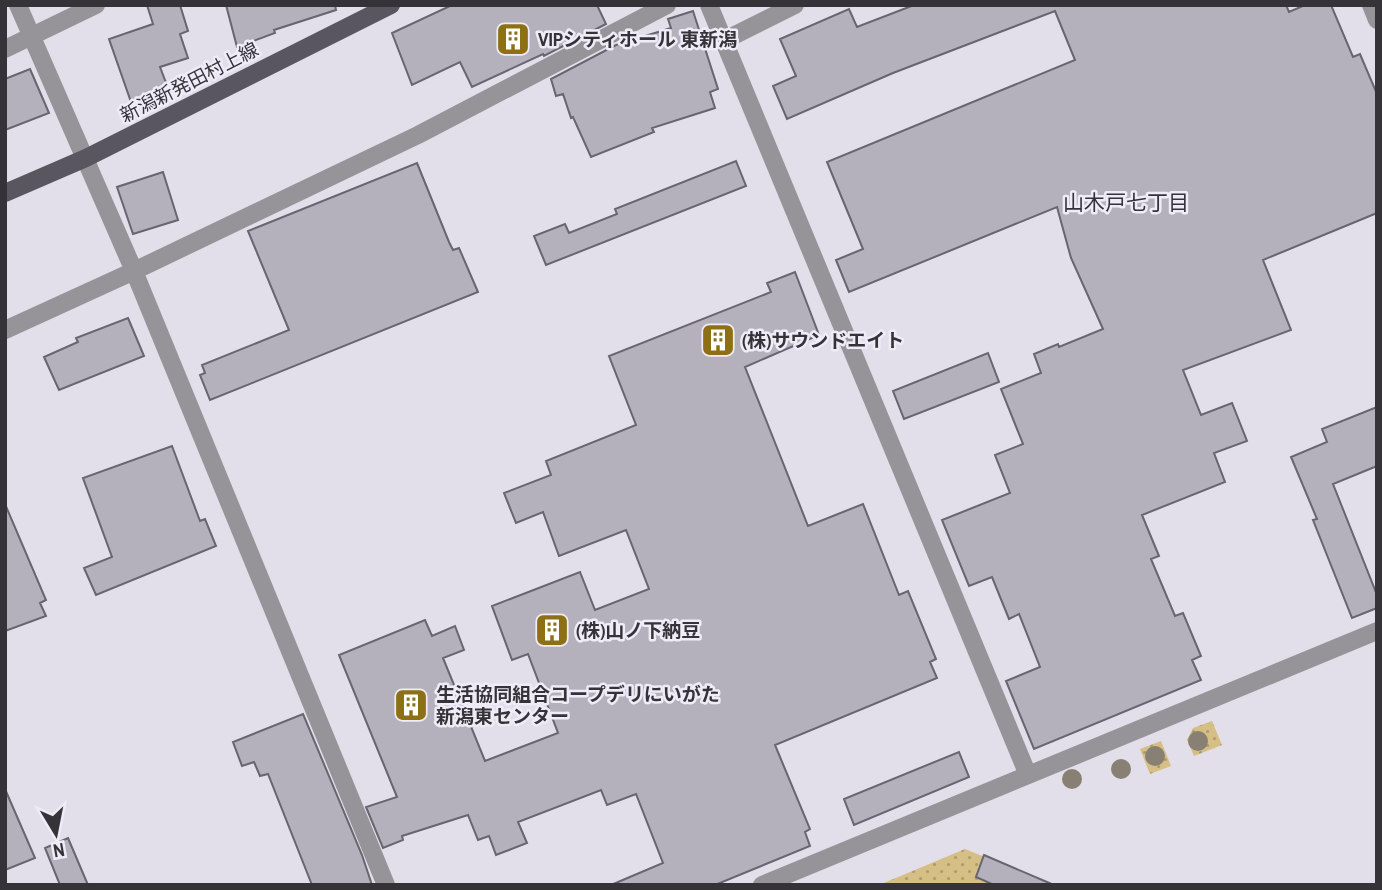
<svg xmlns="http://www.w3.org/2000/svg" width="1382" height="890" viewBox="0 0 1382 890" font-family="'Archivo Narrow','Noto Sans JP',sans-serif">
	<defs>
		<pattern id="grass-dots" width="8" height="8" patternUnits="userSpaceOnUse" patternTransform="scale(1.75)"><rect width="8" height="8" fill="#d5bf84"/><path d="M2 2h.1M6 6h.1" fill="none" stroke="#ae9c6d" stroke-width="1.8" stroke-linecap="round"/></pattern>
	</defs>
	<rect width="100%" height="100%" fill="#e2deea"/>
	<!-- grass -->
	<path fill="url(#grass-dots)" d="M1212 721 1222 745 1194 756 1187 740 1193 728Z
		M1161 741 1171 766 1150 774 1140 749Z
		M965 849 1053 885H879Z"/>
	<!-- building -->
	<path fill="#b4b0bc" stroke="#696570" stroke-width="2" d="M147 5H180L188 31 180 34 188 58 160 67 168 88 131 102 109 39 153 24Z
		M226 5H335L336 10 274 30 275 33 237 47Z
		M452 5H597L606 24 544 56 543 54 472 87 460 62 412 85 392 33Z
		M914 5H1286L1289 12 1305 5H1331L1353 57 1360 54 1377 94V213L1263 260 1291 330 1183 370 1201 415 1232 403 1247 441 1214 453 1225 482 1142 515 1159 556 1151 559 1175 616 1183 613 1201 656 1192 660 1201 680 1034 749 1006 681 1040 667 1019 614 1009 619 992 577 969 586 942 520 1010 493 995 455 1023 444 1001 389 1041 373 1034 354 1058 344 1059 347 1103 329 1071 258 1057 207 849 292 836 260 863 249 827 162 1075 60 1055 11 893 73 787 119 773 86 796 76 780 39 849 9 857 27Z
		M693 11 718 89 710 92 715 108 652 128 654 132 591 157 573 117 571 118 563 94 556 96 551 79 616 45 671 28 668 19Z
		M30 69 49 113 5 130V79Z
		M736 161 746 186 546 265 534 236 565 224 569 233 617 214 615 209Z
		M417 163 449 242 453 250 459 248 478 292 210 400 200 375 205 373 202 365 289 330 248 231Z
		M163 172 178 220 133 234 117 187Z
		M795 272 819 335 745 367 808 526 863 504 899 595 908 591 936 659 930 662 937 678 775 745 810 829 805 832 810 846 715 885H611L663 863 636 794 607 805 601 790 518 822 527 843 496 855 489 836 478 840 468 815 402 836 403 840 383 848 366 807 397 797 339 655 425 620 432 636 455 626 464 650 443 658 485 761 558 733 528 654 512 660 492 606 580 572 595 610 649 589 626 530 559 556 543 512 516 523 504 493 551 475 546 461 636 425 609 356 771 292 767 283Z
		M128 318 144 356 59 390 44 357 78 342 76 338Z
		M988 353 999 382 904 419 893 391Z
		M1377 407V466L1333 484 1377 595V608L1352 618 1313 520 1317 519 1291 457 1327 442 1322 429Z
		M172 446 200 521 205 519 216 546 96 595 84 568 112 557 83 478Z
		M5 504 46 600 40 603 46 616 5 631Z
		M303 714 362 855 372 885H312L268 774 260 776 254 762 242 766 233 742Z
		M959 752 969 777 854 825 844 799Z
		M5 789 35 858 5 870Z
		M68 838 88 885H60L45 848Z
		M984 855 1054 885H994L976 877Z"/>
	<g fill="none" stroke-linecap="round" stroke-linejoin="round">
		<!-- minor -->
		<path stroke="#969499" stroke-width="18" d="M18 5 134 271 386 885
			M709 5 1028 775
			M1371 5 1377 20
			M723 41 795 5
			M5 49 96 5
			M5 330 134 271 418 135 667 5
			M762 885 1377 631"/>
		<!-- primary -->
		<path stroke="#59565f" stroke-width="18" d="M5 193 86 158 391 5"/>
	</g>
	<!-- trees -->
	<g fill="#898074">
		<circle cx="1198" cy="741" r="10"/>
		<circle cx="1155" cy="756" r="10"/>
		<circle cx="1121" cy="769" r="10"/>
		<circle cx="1072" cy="779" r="10"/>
	</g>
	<!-- icons -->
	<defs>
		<g id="building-square" transform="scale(1.75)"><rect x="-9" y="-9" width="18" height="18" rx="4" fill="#8c7013" stroke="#efebf7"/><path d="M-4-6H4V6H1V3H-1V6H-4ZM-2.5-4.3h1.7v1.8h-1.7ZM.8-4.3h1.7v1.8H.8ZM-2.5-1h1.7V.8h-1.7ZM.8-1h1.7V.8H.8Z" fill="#fff"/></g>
	</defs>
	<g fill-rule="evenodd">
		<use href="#building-square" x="513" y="39"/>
		<use href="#building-square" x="718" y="340"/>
		<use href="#building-square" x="552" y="630"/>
		<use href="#building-square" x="411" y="705"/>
	</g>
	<g text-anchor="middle" stroke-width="5" stroke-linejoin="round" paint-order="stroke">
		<!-- poi labels -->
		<g font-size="19" font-weight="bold" fill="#353338" stroke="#efebf7" text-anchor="start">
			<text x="538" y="46">VIPシティホール 東新潟</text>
			<text x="742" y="347">(株)サウンドエイト</text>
			<text x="576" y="637">(株)山ノ下納豆</text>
			<text x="436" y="701">生活協同組合コープデリにいがた<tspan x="436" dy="22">新潟東センター</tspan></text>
		</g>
		<!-- street labels -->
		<g font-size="19" fill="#353338" stroke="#efebf7">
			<text transform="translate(189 82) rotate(-27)" y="7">新潟新発田村上線</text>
		</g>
		<!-- neighbourhood labels -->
		<g font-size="21" fill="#353338" stroke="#efebf7">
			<text x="1126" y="210">山木戸七丁目</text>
		</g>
	</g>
	<!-- border -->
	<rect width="1382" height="890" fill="none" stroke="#353338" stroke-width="14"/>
	<!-- north arrow -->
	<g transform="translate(56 834) rotate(170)" stroke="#efebf7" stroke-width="5" paint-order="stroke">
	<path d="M0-5L12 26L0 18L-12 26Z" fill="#353338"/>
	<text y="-10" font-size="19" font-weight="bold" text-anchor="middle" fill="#353338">N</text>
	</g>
</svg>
